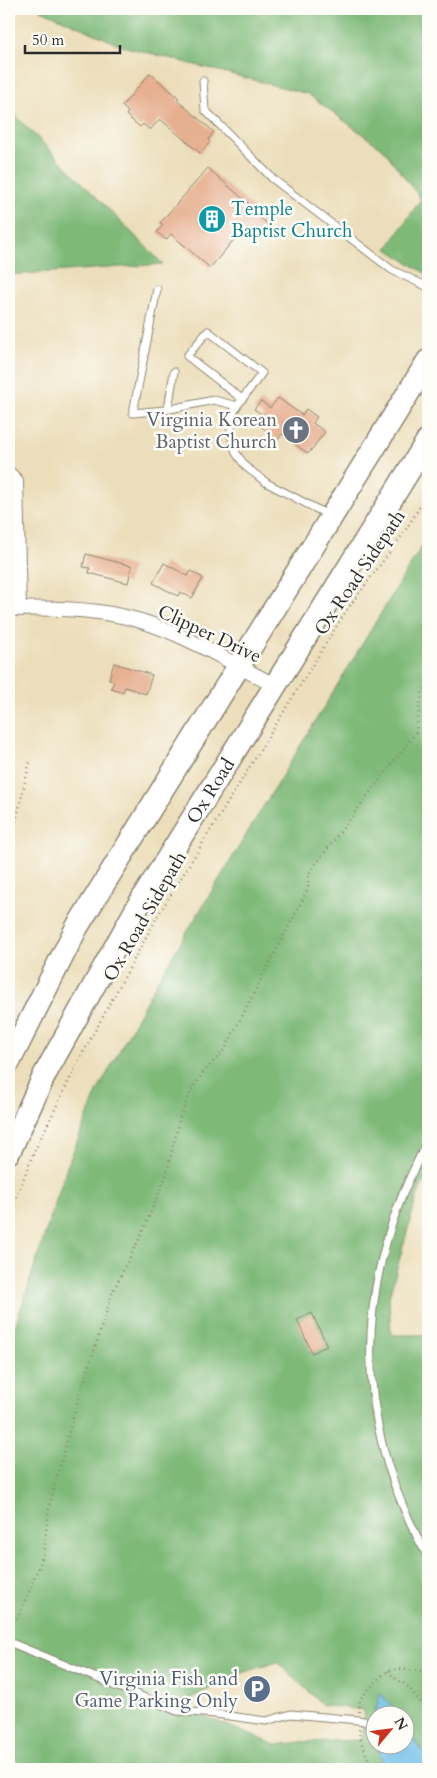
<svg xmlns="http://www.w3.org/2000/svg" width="437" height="1778" viewBox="0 0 437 1778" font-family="Cardo,serif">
	<rect width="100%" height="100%" fill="#fdfcf7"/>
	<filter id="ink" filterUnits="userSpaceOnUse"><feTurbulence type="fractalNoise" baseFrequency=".02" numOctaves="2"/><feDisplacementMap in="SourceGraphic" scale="10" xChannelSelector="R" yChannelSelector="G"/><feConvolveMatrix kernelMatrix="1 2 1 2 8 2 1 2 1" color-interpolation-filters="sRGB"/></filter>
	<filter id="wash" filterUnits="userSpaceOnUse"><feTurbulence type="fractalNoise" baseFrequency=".0096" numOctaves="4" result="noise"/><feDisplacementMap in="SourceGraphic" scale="20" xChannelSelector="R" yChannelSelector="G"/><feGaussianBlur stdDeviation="1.12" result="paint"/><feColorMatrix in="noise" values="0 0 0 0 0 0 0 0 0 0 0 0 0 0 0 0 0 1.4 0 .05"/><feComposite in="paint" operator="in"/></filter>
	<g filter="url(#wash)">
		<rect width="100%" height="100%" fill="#ecdeba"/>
		<!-- forest -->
		<path fill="#7eb978" stroke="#547252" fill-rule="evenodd" d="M39 9H428V275L387 249 421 199 384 150 308 94 122 46Z
			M9 109 163 264 9 275Z
			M428 536V1172L417 1196 389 1297 391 1335H428V1756C417 1746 405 1731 404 1716L399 1715 380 1694 374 1716 373 1739 387 1769H9V1345L67 1167 97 1092 156 983ZM277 1662 323 1705 364 1710 361 1740 301 1742 276 1745 176 1705 245 1672Z"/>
		<!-- water -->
		<path fill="#6dbde8" stroke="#4c748a" d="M380 1693 399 1715H375Z
			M405 1724 419 1748 428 1756V1769H387L376 1746H404Z"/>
		<g id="blocks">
			<!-- building -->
			<path fill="#e6af8f" d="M150 73 179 98 177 100 214 132 208 140 210 142 200 153 160 119 150 130 143 124 140 127 126 115 128 112 122 106Z
				M208 168 258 212 256 215 268 224 254 240 242 230 210 268 171 234 166 240 157 232 163 225 160 223Z
				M278 398 302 415 306 409 317 417 313 423 325 432 308 454 282 434 278 440 258 424 264 416 254 409 261 401 270 408Z
				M86 554 132 566 128 583 89 573 90 568 83 567Z
				M164 563 188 576 191 571 203 578 192 598 180 592 178 596 153 583Z
				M114 663 152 675 146 694 125 687 123 692 111 688 114 681 109 679Z
				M312 1313 327 1346 312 1353 297 1320Z"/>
		</g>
	</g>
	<g filter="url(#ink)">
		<use href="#blocks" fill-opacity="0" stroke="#8c8472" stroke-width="1"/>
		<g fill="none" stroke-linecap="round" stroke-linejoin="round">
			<!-- service casing -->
			<g stroke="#8c8472" stroke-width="9">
				<path id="service" d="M203 81 205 110 273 179 392 270 428 287
					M157 289 133 413 165 410 214 400 237 406
					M242 399 187 356 208 331 262 373 237 406 231 418V434L236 453 246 467 267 483 330 516
					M168 409 174 372
					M428 1141C353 1280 350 1419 428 1557
					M9 1642 177 1711 216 1714 266 1721 291 1714 358 1720 364 1721 374 1727"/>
			</g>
			<!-- minor casing -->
			<g stroke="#8c8472" stroke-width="16">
				<path id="minor" d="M9 474 16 481 19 609
					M9 609C48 608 87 608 126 617 178 629 227 661 274 685"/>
			</g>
			<!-- trunk casing -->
			<g stroke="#8c8472" stroke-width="25">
				<g id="trunk">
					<path d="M9 1062 77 927 428 361"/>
					<path id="s1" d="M9 1152 45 1074 138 906 428 440"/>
				</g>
			</g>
			<!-- path -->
			<path stroke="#8c8472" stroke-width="2.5" stroke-dasharray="1 4" stroke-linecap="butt" d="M9 851 30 761
				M9 1216 34 1152 78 1062 157 917 346 611 403 534 428 494
				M9 1632 23 1606 43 1556 49 1507 75 1410 113 1291 142 1233 166 1176 180 1117 192 1089 203 1073 225 1049 308 889 309 873 416 732 422 692 428 686
				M388 1671 398 1681 402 1682 410 1689 419 1700 428 1707
				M359 1712 360 1699 380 1677 388 1671 398 1669 428 1672
				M359 1729C360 1744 367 1757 375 1769"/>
			<!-- service -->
			<use href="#service" stroke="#fff" stroke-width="7"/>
			<!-- minor -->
			<use href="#minor" stroke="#fff" stroke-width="14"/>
			<!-- trunk -->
			<use href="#trunk" stroke="#fff" stroke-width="22"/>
		</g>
	</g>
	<!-- icons -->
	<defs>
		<g id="building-disc" transform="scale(1.4375)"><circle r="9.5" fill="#0f9aa8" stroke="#fdfcf7"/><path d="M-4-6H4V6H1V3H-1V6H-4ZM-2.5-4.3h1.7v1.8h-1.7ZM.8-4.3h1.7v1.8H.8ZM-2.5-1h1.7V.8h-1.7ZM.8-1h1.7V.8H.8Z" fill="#fff"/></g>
		<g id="church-disc" transform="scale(1.4375)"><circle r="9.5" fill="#6b7280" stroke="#fdfcf7"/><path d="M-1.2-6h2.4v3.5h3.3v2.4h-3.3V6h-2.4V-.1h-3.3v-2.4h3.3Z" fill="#fff"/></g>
		<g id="parking-disc" transform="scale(1.4375)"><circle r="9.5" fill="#5c6f8a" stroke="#fdfcf7"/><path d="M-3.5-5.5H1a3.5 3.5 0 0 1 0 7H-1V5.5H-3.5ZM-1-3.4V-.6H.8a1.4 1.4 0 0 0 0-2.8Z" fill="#fff"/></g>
	</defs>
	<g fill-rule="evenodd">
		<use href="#building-disc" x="212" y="219"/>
		<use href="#church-disc" x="296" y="430"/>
		<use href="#parking-disc" x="257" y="1689"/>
	</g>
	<g text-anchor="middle" stroke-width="5" stroke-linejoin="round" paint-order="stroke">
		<!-- culture labels -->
		<g font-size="19" fill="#0d838f" stroke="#fdfcf7" text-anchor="start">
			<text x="231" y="215">Temple<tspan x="231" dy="22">Baptist Church</tspan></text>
		</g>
		<!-- worship labels -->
		<g font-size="19" fill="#5b616d" stroke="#fdfcf7" text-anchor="end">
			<text x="277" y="426">Virginia Korean<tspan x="277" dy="22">Baptist Church</tspan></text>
		</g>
		<!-- street labels -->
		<g font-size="19" fill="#2b2b2b" stroke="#fdfcf7">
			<text transform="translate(359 572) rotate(-56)" y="7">Ox Road Sidepath</text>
			<text transform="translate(210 633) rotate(25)" y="7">Clipper Drive</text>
			<text dy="7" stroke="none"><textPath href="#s1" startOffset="414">Ox Road</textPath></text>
			<text transform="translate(144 916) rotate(-60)" y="7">Ox Road Sidepath</text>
		</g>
		<!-- service labels -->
		<g font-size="19" fill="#4e5e75" stroke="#fdfcf7" text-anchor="end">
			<text x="238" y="1685">Virginia Fish and<tspan x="238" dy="22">Game Parking Only</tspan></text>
		</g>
	</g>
	<!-- margin -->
	<rect width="437" height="1778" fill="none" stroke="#fdfcf7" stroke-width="30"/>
	<!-- north arrow -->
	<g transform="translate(390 1730) rotate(61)"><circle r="24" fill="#fdfcf7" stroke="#a9a8a5"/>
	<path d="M0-4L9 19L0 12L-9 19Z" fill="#c8321e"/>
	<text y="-8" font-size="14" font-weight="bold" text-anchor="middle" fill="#2b2b2b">N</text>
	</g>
	<!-- scale -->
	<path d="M25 45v8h95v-8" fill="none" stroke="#2b2b2b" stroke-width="2.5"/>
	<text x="32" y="45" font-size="15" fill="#2b2b2b" stroke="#fdfcf7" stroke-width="4" paint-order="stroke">50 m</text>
</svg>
